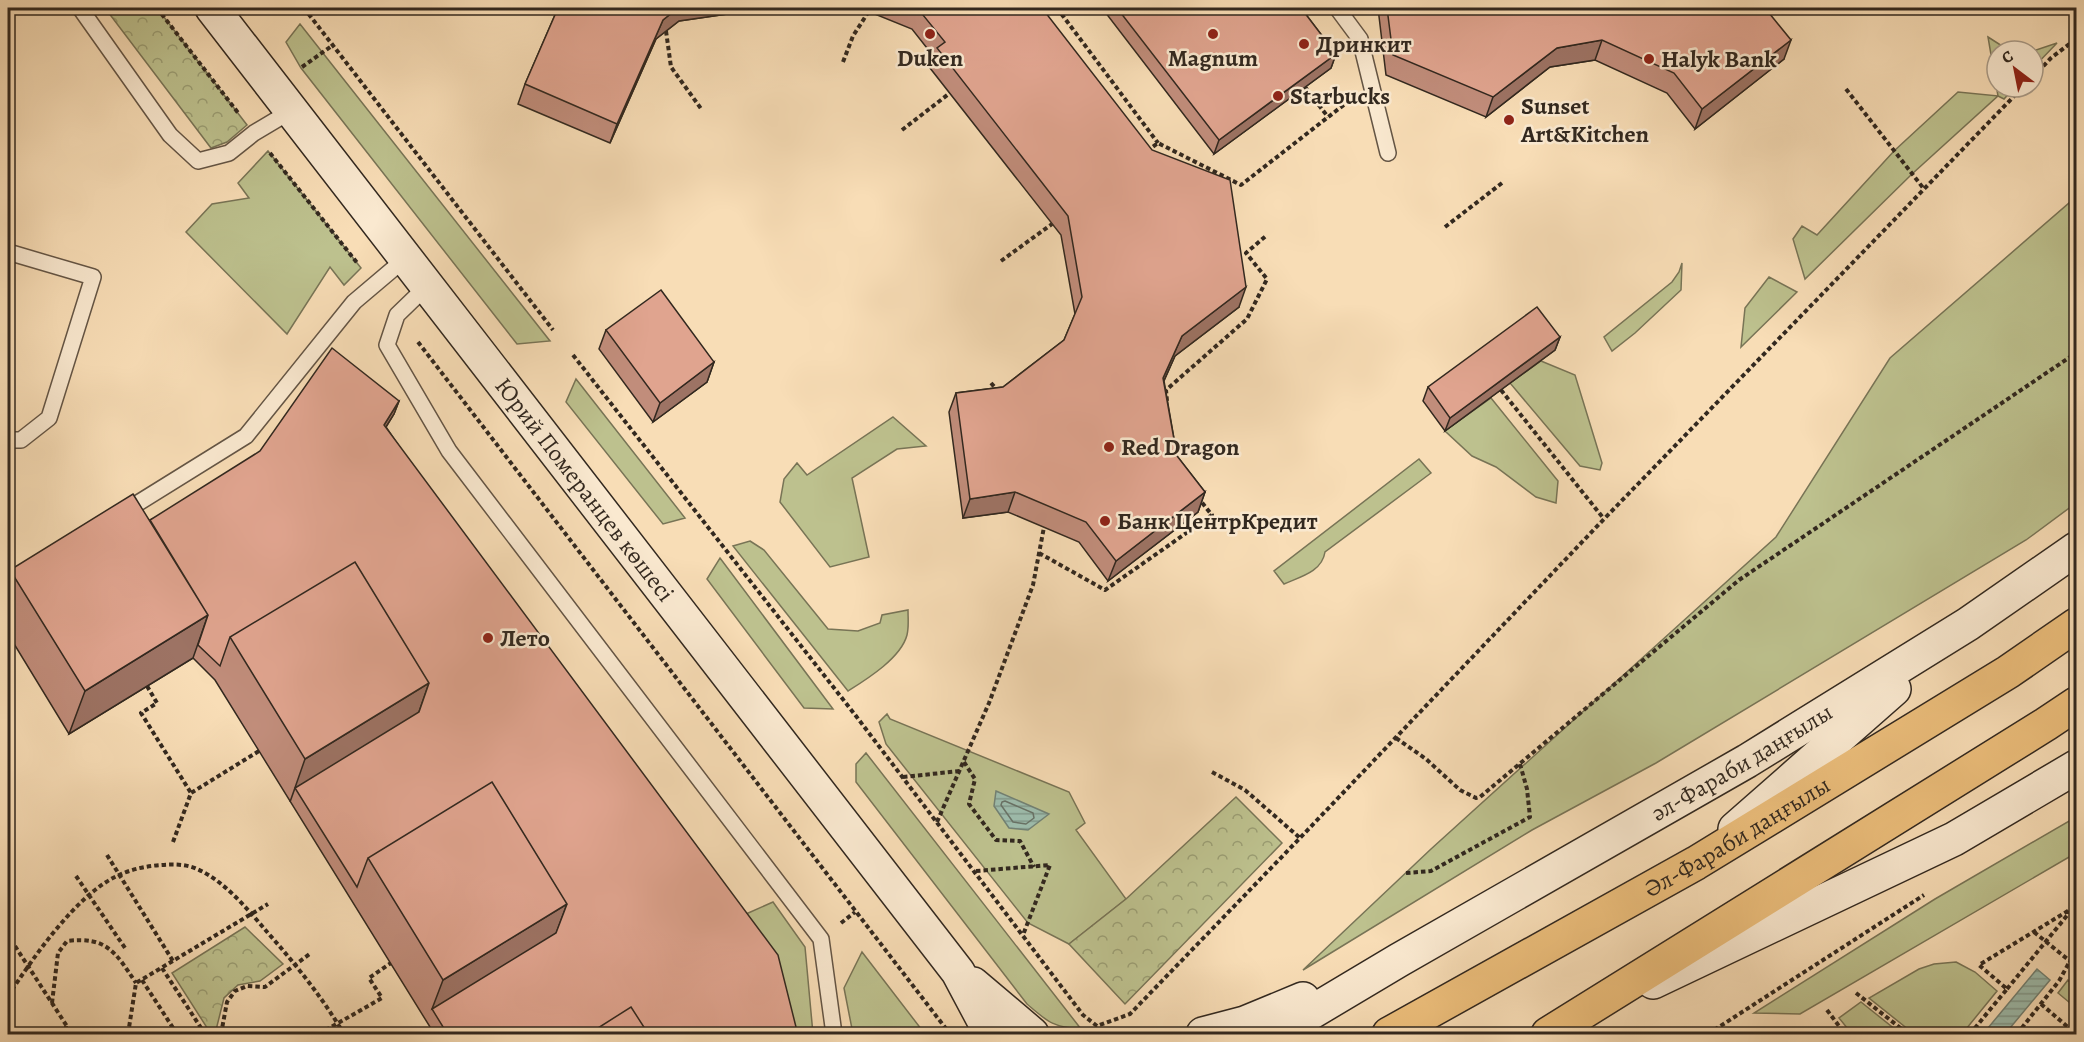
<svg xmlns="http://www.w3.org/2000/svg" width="2084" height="1042" viewBox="0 0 2084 1042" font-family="Alegreya,serif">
	<defs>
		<pattern id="forest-crowns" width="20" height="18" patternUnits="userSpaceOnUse" patternTransform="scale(1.5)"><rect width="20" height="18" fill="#bdc18e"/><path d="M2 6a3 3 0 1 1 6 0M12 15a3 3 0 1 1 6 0" fill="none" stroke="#9a9d73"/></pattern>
		<pattern id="water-rules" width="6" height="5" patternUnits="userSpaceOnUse" patternTransform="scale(1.5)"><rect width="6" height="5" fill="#9dbcac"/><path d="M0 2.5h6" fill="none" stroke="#81998b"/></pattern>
	</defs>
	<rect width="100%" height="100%" fill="#f8ddb6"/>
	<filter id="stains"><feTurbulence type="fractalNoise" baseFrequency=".00333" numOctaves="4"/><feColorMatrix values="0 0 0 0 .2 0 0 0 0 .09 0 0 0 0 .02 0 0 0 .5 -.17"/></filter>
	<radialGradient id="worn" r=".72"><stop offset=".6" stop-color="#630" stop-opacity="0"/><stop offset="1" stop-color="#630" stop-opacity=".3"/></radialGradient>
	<!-- grass -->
	<path fill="#bdc18e" stroke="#787456" stroke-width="1.5" d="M300 24 550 341 517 344 301 68 286 42Z
		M1988 37 2010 51H1997V87H2015L2004 99 1998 96 1912 174 1805 279 1793 239 1802 226 1817 235 1894 151 1958 92 1998 96Z
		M2057 43 2033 68V51Z
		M268 151 361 268 344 285 330 267 287 334 186 232 212 204 249 198 238 183Z
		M2076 197V503L2026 540 1656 763 1532 830 1303 970 1431 849 1776 537 1890 358Z
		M1682 263 1681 290 1635 333 1612 351 1604 337 1672 282 1679 272Z
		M1769 277 1797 292 1741 347 1745 308Z
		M1541 361 1575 375 1602 463 1600 470 1580 466 1510 383Z
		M576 379 685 518 663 524 566 402Z
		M1491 398 1558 481 1556 503 1536 497 1496 467 1472 456 1445 431Z
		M893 417 926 446 897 449 852 478 869 557 830 567 780 502 784 479 797 463 807 475Z
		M1419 459 1431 473 1325 552C1322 572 1300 577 1284 584L1274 571Z
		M750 541 764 550 828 629 858 631 880 623 882 615 908 610C908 619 909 627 907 635 901 658 867 679 848 691L733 546Z
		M720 558 833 709 804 708 707 579Z
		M887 714 890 719 1069 792 1085 823 1076 830 1126 899 1069 944 1028 923 886 744 879 722Z
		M866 753 1081 1029C1052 1027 1048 1022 1027 1004L856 782V764Z
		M2076 817V853L1800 1014 1754 1013 1935 899Z
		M773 902 805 947 813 1034H794L746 914Z
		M862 952 925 1034H853L844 988Z
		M1956 962 1975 972 1997 991 1962 1034H1914L1869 998 1919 969 1934 964Z
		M2068 980 2076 988V1008L2058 993Z
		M1861 1002 1901 1034H1852L1839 1018Z"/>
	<!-- forest -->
	<path fill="url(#forest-crowns)" stroke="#787456" stroke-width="1.5" d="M105 8H157L247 125 227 142 211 148Z
		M1236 797 1282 843 1125 1004 1069 944 1126 899Z
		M245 927 283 964 260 981 238 985 224 998 215 1034H211L172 973Z"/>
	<!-- water -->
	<path fill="url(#water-rules)" stroke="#728174" stroke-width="1.5" d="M996 791 1049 814 1028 830 1009 828 994 806Z
		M2037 969 2050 980 2005 1034H1983Z"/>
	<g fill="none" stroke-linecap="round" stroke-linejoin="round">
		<!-- shore -->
		<path stroke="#687266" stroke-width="1.5" d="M1005 801 1033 813 1034 818 1026 824 1013 822 1001 805 1002 802Z"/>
		<!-- lane casing -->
		<g stroke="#645545" stroke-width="18">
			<path id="lane" d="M80 8 170 135 198 161 229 153 254 133 291 111
				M1337 8 1360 39 1388 153
				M8 252 93 277 49 418 21 440H8
				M427 286 397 315 387 345 449 451 821 939 834 1034
				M122 513 246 436 354 302 406 258"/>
		</g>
		<!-- secondary casing -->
		<g stroke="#32281f" stroke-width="36">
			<g id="secondary">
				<path id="s1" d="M212 8 958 972 991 1034"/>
				<path d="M1735 829 1894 689"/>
				<path d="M1653 982 1954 839 2076 767"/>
				<path d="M973 984 1032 1034"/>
				<path d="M1203 1034 1245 1023 1303 999"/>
				<path id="s2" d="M1275 1034 1399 960 1747 761 1968 624 2076 549"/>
			</g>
		</g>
		<!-- primary casing -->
		<g stroke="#32281f" stroke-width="36">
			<g id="primary">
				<path id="s3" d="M1389 1034 1696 863 2008 672 2076 625"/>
				<path d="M1548 1034 2046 724 2076 704"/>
			</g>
		</g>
		<!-- path -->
		<path stroke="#32281f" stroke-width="4" stroke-dasharray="4.5 3" stroke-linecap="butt" d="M157 8 239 114
			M304 8 553 330
			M1057 8 1158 143
			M666 31 671 67 702 110
			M843 62 853 36 869 11
			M302 67 333 45
			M2033 77 2051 58 2076 39
			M1305 87 1328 117
			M1846 89 1924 189
			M902 130 950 93
			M1147 151 1158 143 1241 185 1350 100
			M270 153 358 264
			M1445 227 1502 183
			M1001 261 1052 224
			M418 342 947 1030
			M573 355 856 716 1083 1015 1097 1026 1130 1014 1300 838 1604 519 2023 87
			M991 383 998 391
			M1501 390 1604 519
			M1167 401 1166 390 1247 319 1267 279 1246 253 1267 235
			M1039 553 1105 590 1212 515 1199 499
			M147 686 157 703 141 713 191 793
			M1396 738 1426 759 1460 790 1476 798 1480 797 1739 580 2076 353
			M964 762 975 779 969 804 996 840 1020 841 1034 867
			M1212 772 1245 790 1300 838
			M903 777 960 771
			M937 822 989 703 1033 585 1044 527
			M173 842 191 793 259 751
			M107 855 173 961
			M976 871 1050 865 1023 935
			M1406 873 1431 871 1530 817 1527 789 1520 764
			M76 876 125 948
			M841 923 855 912
			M2034 932 2076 966
			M15 946 72 1034
			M162 968 205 1034
			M142 980 177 1034
			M2007 989 2074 907 2076 909
			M1856 993 1908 1034
			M8 996C33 958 76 895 117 876 131 869 147 866 161 865 173 864 186 864 197 869 225 881 249 911 268 933 297 966 322 997 344 1034
			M52 1003 58 953 67 941C107 936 116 953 136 983
			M2041 1004 2076 1034
			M1827 1010 1845 1034
			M66 1026V1034
			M267 1033 269 1034
			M128 1034 136 983 268 904
			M221 1034 227 1002 235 991 247 986 265 987 311 953
			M319 1034 382 998 369 978 391 963
			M1708 1034 1924 895
			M1970 1034 2007 989 1979 965 2076 906
			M2017 1034 2059 981 2076 950"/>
		<!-- lane -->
		<use href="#lane" stroke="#fae9d0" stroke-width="15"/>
		<!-- secondary -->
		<use href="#secondary" stroke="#fae9d0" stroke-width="33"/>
		<!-- primary -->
		<use href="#primary" stroke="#ecbe7b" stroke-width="33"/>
	</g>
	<!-- wall -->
	<path fill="#c18d7b" stroke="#32281f" stroke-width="1.5" d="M558 8H769L679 21 656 39 610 143 518 104 525 84Z
		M860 8H1042L1239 307 1175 356 1164 381 1177 456 1205 492 1198 512 1108 581 1079 542 1008 512 963 518 949 412 956 393 1003 387 1064 340 1075 314 1061 235 930 68 934 57 912 29Z
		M1102 8H1301L1336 54 1331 68 1214 154Z
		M1378 8H1765L1784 59 1695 129 1667 93 1595 60 1550 67 1486 117 1386 75Z
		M606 330 714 362 707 382 653 422 599 349Z
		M1560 337 1555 350 1445 431 1423 401 1428 387Z
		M399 401 394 414 386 427 798 1035H435L215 680 193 658 69 734 8 634V576L10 570 150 520Z"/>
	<!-- shaded-wall -->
	<path fill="#9d7364" stroke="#32281f" stroke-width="1.5" d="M678 8H769L679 21 656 39 610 143 617 124 663 20Z
		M1602 40 1595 60 1550 67 1486 117 1493 97 1557 48Z
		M1791 40 1784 59 1695 129 1702 109Z
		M1336 54 1331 68 1214 154 1219 140Z
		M1246 287 1239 307 1175 356 1156 398 1163 378 1182 336Z
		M1560 337 1555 350 1445 431 1450 418Z
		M714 362 707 382 653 422 660 403Z
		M399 401 394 414 379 438 384 425Z
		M1015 492 1008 512 963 518 970 499Z
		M1205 492 1198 512 1108 581 1116 561Z
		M208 615 193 658 69 734 85 691Z
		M429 683 414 726 295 788 290 802 305 759Z
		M567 904 551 947 432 1009 443 980Z"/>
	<!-- building -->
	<path fill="#e0a48f" stroke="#32281f" stroke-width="1.5" d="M558 8H678L663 20 617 124 525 84Z
		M914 8H1042L1152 150 1230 180 1246 287 1182 336 1163 378 1177 456 1205 492 1116 561 1086 522 1015 492 970 499 956 393 1003 387 1064 340 1082 297 1068 216 937 48 945 42 919 10Z
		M1117 8H1301L1336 54 1219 140Z
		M1387 8H1765L1791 40 1702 109 1674 73 1602 40 1557 48 1493 97 1393 55Z
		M661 290 714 362 660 403 606 330Z
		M1537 307 1560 337 1450 418 1428 387Z
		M332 348 399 401 384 425 778 955 798 1035H649L631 1007 587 1035H448L432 1009 556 933 567 904 492 782 368 858 357 887 295 788 419 712 429 683 355 562 230 637 220 666 198 645 208 615 150 520 260 451Z
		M133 494 208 615 85 691 10 570Z
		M355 562 429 683 305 759 230 637Z
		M492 782 567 904 443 980 368 858Z
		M631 1007 649 1035H587Z"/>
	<!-- markers -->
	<g fill="#8f2418" stroke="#fae9d0" stroke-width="2">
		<circle cx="930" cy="34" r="6"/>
		<circle cx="1213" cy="34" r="6"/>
		<circle cx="1304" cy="44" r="6"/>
		<circle cx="1649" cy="59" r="6"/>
		<circle cx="1278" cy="96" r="6"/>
		<circle cx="1509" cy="120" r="6"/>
		<circle cx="1109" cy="447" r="6"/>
		<circle cx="1105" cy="521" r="6"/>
		<circle cx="488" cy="638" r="6"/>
	</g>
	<g text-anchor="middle" stroke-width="5" stroke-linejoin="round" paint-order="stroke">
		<!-- poi labels -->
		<g font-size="24" font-weight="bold" fill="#32281f" stroke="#fae9d0" text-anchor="start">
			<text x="1316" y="52">Дринкит</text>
			<text x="930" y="66" text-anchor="middle">Duken</text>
			<text x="1213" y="66" text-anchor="middle">Magnum</text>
			<text x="1661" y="67">Halyk Bank</text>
			<text x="1290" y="104">Starbucks</text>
			<text x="1521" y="114">Sunset<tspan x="1521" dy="28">Art&amp;Kitchen</tspan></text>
			<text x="1121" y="455">Red Dragon</text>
			<text x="1117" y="529">Банк ЦентрКредит</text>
			<text x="500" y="646">Лето</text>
		</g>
		<!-- street labels -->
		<g font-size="24" fill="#32281f" stroke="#fae9d0">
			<text dy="8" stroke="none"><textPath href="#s1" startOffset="609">Юрий Померанцев көшесі</textPath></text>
			<text dy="8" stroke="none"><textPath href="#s2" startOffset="540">әл-Фараби даңғылы</textPath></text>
			<text dy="8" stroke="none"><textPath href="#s3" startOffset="400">Әл-Фараби даңғылы</textPath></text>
		</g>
	</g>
	<!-- margin -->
	<rect width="2084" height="1042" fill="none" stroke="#f8ddb6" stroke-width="30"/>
	<rect x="9" y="9" width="2066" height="1024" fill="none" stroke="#32281f" stroke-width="3"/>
	<rect x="15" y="15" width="2054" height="1012" fill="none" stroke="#32281f" stroke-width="1.5"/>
	<!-- north arrow -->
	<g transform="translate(2015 69) rotate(328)"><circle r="28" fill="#fae9d0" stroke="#aa9c89" stroke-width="1.5"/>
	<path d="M0-4.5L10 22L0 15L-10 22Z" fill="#8f2418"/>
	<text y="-9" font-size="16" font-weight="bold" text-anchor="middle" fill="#32281f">С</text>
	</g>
	<rect width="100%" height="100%" filter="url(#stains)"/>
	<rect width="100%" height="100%" fill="url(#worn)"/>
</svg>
